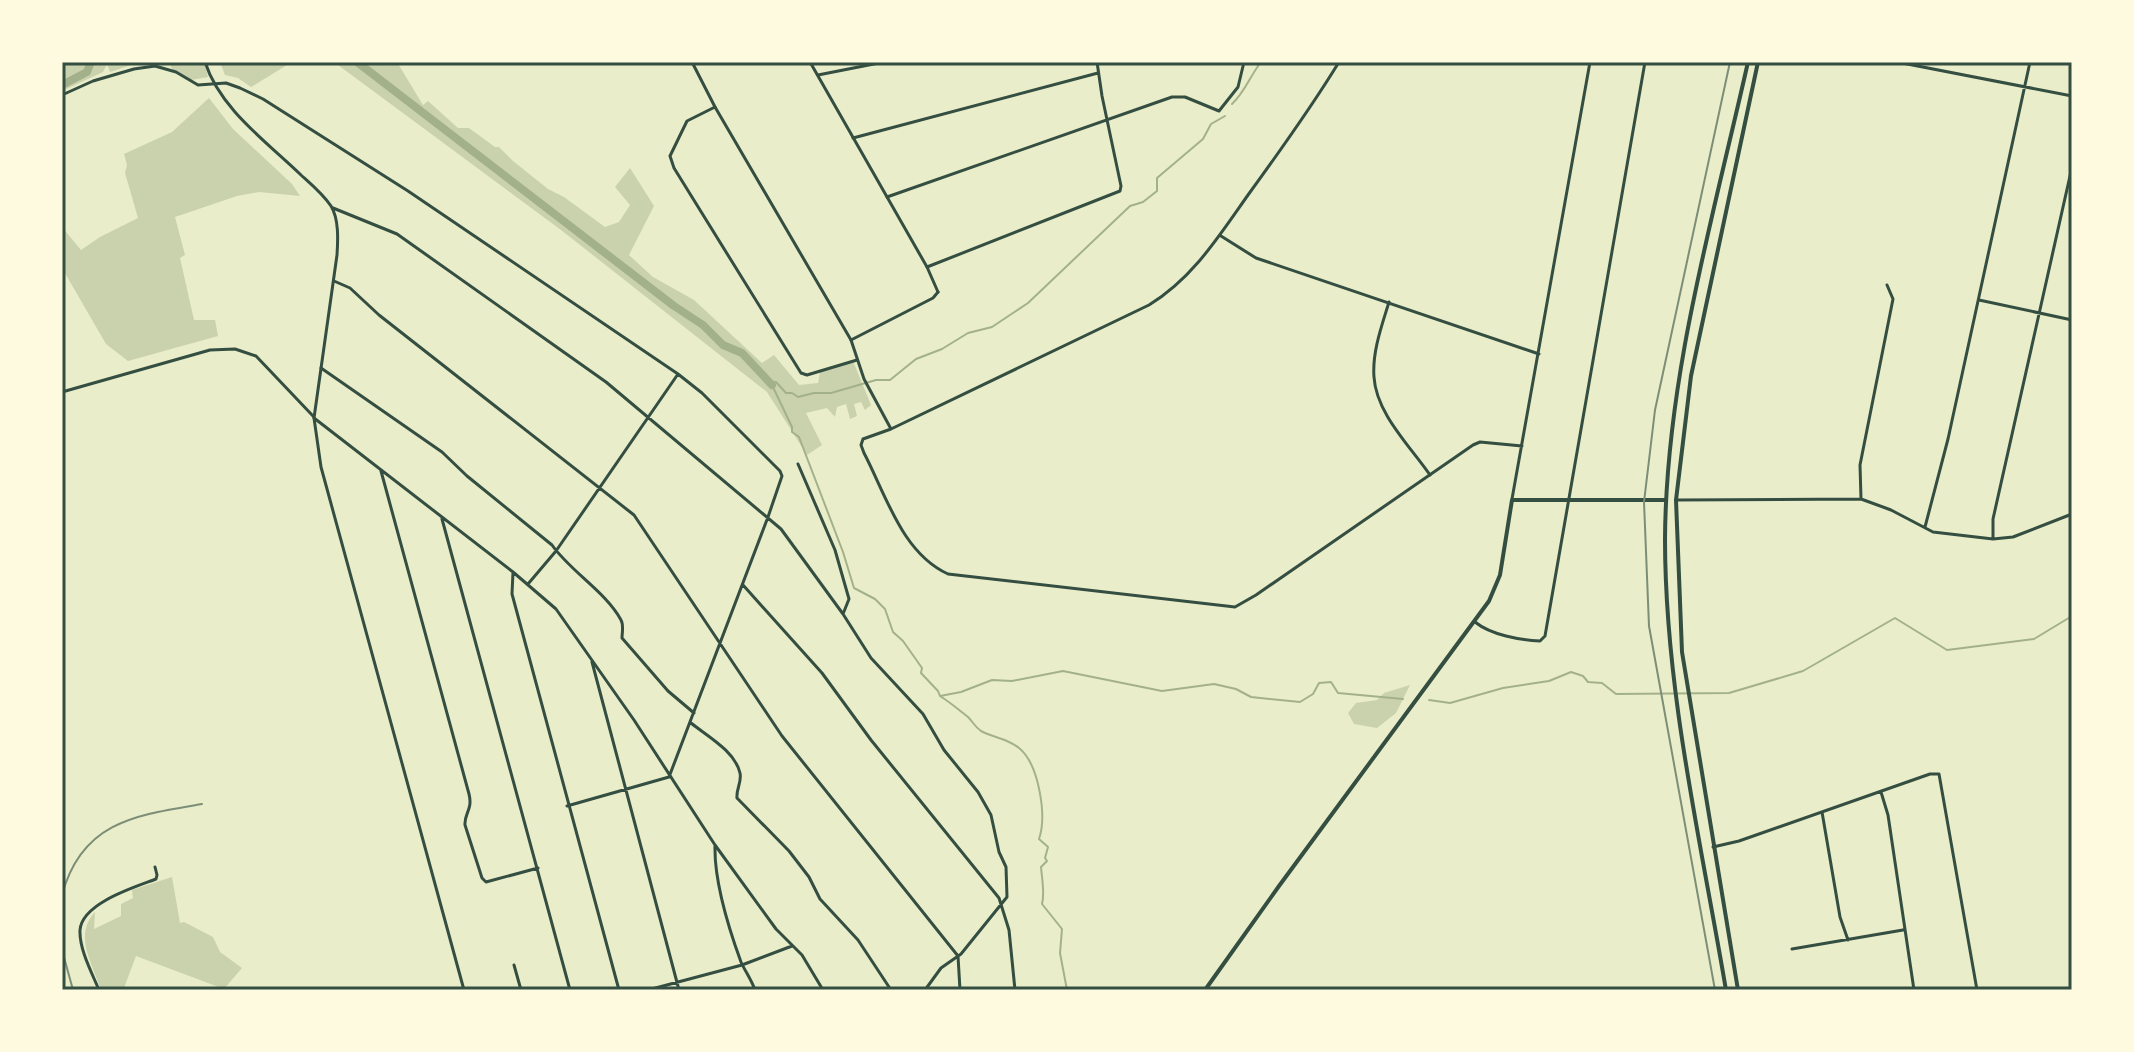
<svg xmlns="http://www.w3.org/2000/svg" width="2134" height="1052" viewBox="0 0 2134 1052" font-family="'Noto Sans',sans-serif">
	<rect width="100%" height="100%" fill="#e9edc9"/>
	<!-- green -->
	<path fill="#cad2ad" d="M62 62H140L110 72 107 64 103 72 62 91Z
		M169 62H204L208 77 191 80 173 71Z
		M220 62H292L251 87 238 78 225 75Z
		M334 62H397L423 105 428 101 458 128H469L495 147H499L513 161 548 189 564 197 605 227 619 222 630 205 615 187 630 168 654 206 629 255 653 277 694 300 762 363 774 355 799 385 818 383 820 372 853 361 871 405 865 410 861 402 854 404 857 416 850 419 846 404 837 407 835 417 827 408 806 413 822 445 807 455 767 392 561 230Z
		M209 98 233 129 292 184 300 196 259 192 237 196 175 217 185 255 180 258 194 320H215L218 336 128 361 106 344 62 268V227L81 250 100 237 138 218 125 173 127 165 124 154 172 132Z
		M1410 685 1396 713 1377 728 1354 724 1348 713 1356 703 1377 700 1384 693Z
		M172 877 180 923 184 922 213 937 220 952 242 968 224 989 136 956 124 988 104 990 100 987C91 961 74 935 95 912L94 929 121 916V904L133 898 132 890Z"/>
	<g fill="none" stroke-linecap="round" stroke-linejoin="round">
		<!-- stream -->
		<path stroke="#a3b18a" stroke-width="2" d="M1232 104C1245 92 1250 76 1261 62
			M769 383 776 382 786 393H792L798 397 814 393H831L876 380H890L916 359 942 349 968 333 992 327 1028 303 1130 206 1143 202 1157 191V178L1203 139 1211 124 1225 116
			M772 385 792 427V432L799 437 843 552 854 588 875 599 885 609 893 632 903 641 922 668 921 673 938 691 940 696C951 703 959 710 968 717 973 722 975 727 981 731 994 738 1007 738 1019 748 1039 764 1047 816 1039 839L1048 847 1045 858 1047 861 1041 867C1042 879 1045 894 1042 904L1062 929 1060 953 1067 990
			M940 696 961 692 992 680 1012 681 1063 671 1162 691 1214 684 1236 689 1251 697 1300 702 1313 694 1319 683 1331 682 1338 693 1403 699
			M1429 700 1450 703 1503 688 1549 681 1571 672 1583 676 1588 682 1602 683 1616 694 1729 693 1803 671 1895 618 1947 650 2034 639 2072 616"/>
		<!-- river -->
		<path stroke="#a3b18a" stroke-width="8" d="M357 62 674 306 703 325 723 345 742 353 772 385
			M62 85 87 72 91 62"/>
		<!-- minor -->
		<path stroke="#344e41" stroke-width="3" d="M1897 62 2072 96
			M818 75 884 62
			M62 95 93 81 134 69 155 66 176 72 198 85 226 83 240 88 263 99 408 191 678 374 702 393 780 471 782 476 768 517 669 777 567 806
			M715 107 687 121 670 156 674 168 801 373 807 375 857 360
			M853 138 1098 73
			M887 197 1172 97H1185L1219 111 1238 87 1244 62
			M333 208 397 234 606 382 781 529 843 614
			M927 267 1120 191 1121 186 1102 96 1097 62
			M334 281 350 288 379 315 634 515 782 736 958 956 960 990
			M1979 300 2072 320
			M1389 302C1382 325 1372 352 1374 377 1376 413 1410 446 1430 475
			M851 340 933 298 938 292
			M321 368 442 452 467 476 552 545C570 571 606 592 621 620 624 625 622 633 622 638L668 691 694 713
			M314 418 513 572 556 609 634 720 715 845 776 929 802 955 823 990
			M798 464 835 550 849 599 843 614 871 658 923 714 944 750 978 792 991 815 999 852 1006 867 1007 897 961 954 941 968 925 990
			M381 471 469 794C473 810 464 813 465 825L482 878 486 882 538 868
			M1861 499 1860 465 1893 299 1887 285
			M1676 500 1861 499 1891 510 1933 532 1993 539 2013 537 2072 514
			M442 519 570 990
			M1925 527 1948 439 2030 62
			M1993 538V519L2072 167
			M513 572 512 594 619 990
			M528 584 556 551 678 374
			M743 585 822 673 871 740 999 898 1009 930 1015 990
			M1475 622C1491 635 1520 640 1540 641L1545 636 1645 62
			M592 662 679 990
			M691 723C707 736 735 751 740 773 742 782 736 789 737 798L789 851 809 877 820 899 858 940 891 990
			M1881 792 1888 815 1914 990
			M1822 812 1840 917 1848 940
			M715 845C714 880 729 929 741 962 745 971 751 979 755 990
			M1713 847 1739 841 1930 774H1939L1977 990
			M1792 949 1903 930
			M514 965 521 990
			M99 990C92 973 79 949 80 930 82 903 135 887 156 879L157 875 155 867
			M648 990 742 965 792 946"/>
		<!-- tertiary -->
		<path stroke="#344e41" stroke-width="3" d="M205 62C220 109 267 142 301 175 311 184 323 194 331 206 339 219 338 240 337 255L314 418 321 467 464 990
			M692 62 715 107 851 340 864 379 891 429
			M810 62 927 267 938 292
			M1339 62C1311 108 1280 151 1248 195 1219 236 1193 278 1149 305L891 429 863 439 861 445 864 453C886 495 902 553 948 574L1235 607 1256 595 1473 445 1480 442 1522 446
			M1221 236 1256 258 1539 354
			M62 392 210 350 235 349 256 356 313 416
			M1512 499 1590 62"/>
		<!-- secondary -->
		<path stroke="#344e41" stroke-width="4" d="M1205 990 1279 886 1489 601 1500 575 1512 500H1666"/>
		<!-- primary -->
		<path stroke="#344e41" stroke-width="4" d="M1726 990C1701 842 1665 690 1665 539 1666 378 1713 218 1748 62
			M1738 990 1682 652 1676 500 1691 376 1758 62"/>
		<!-- rail -->
		<path stroke="#7c8e77" stroke-width="2" d="M62 895C82 821 137 815 202 804
			M62 950 73 990
			M1715 990 1649 626 1644 502 1655 410 1730 62"/>
	</g>
	<!-- border -->
	<rect width="2134" height="1052" fill="none" stroke="#fefae0" stroke-width="128"/>
	<rect x="64" y="64" width="2006" height="924" fill="none" stroke="#344e41" stroke-width="3"/>
</svg>
